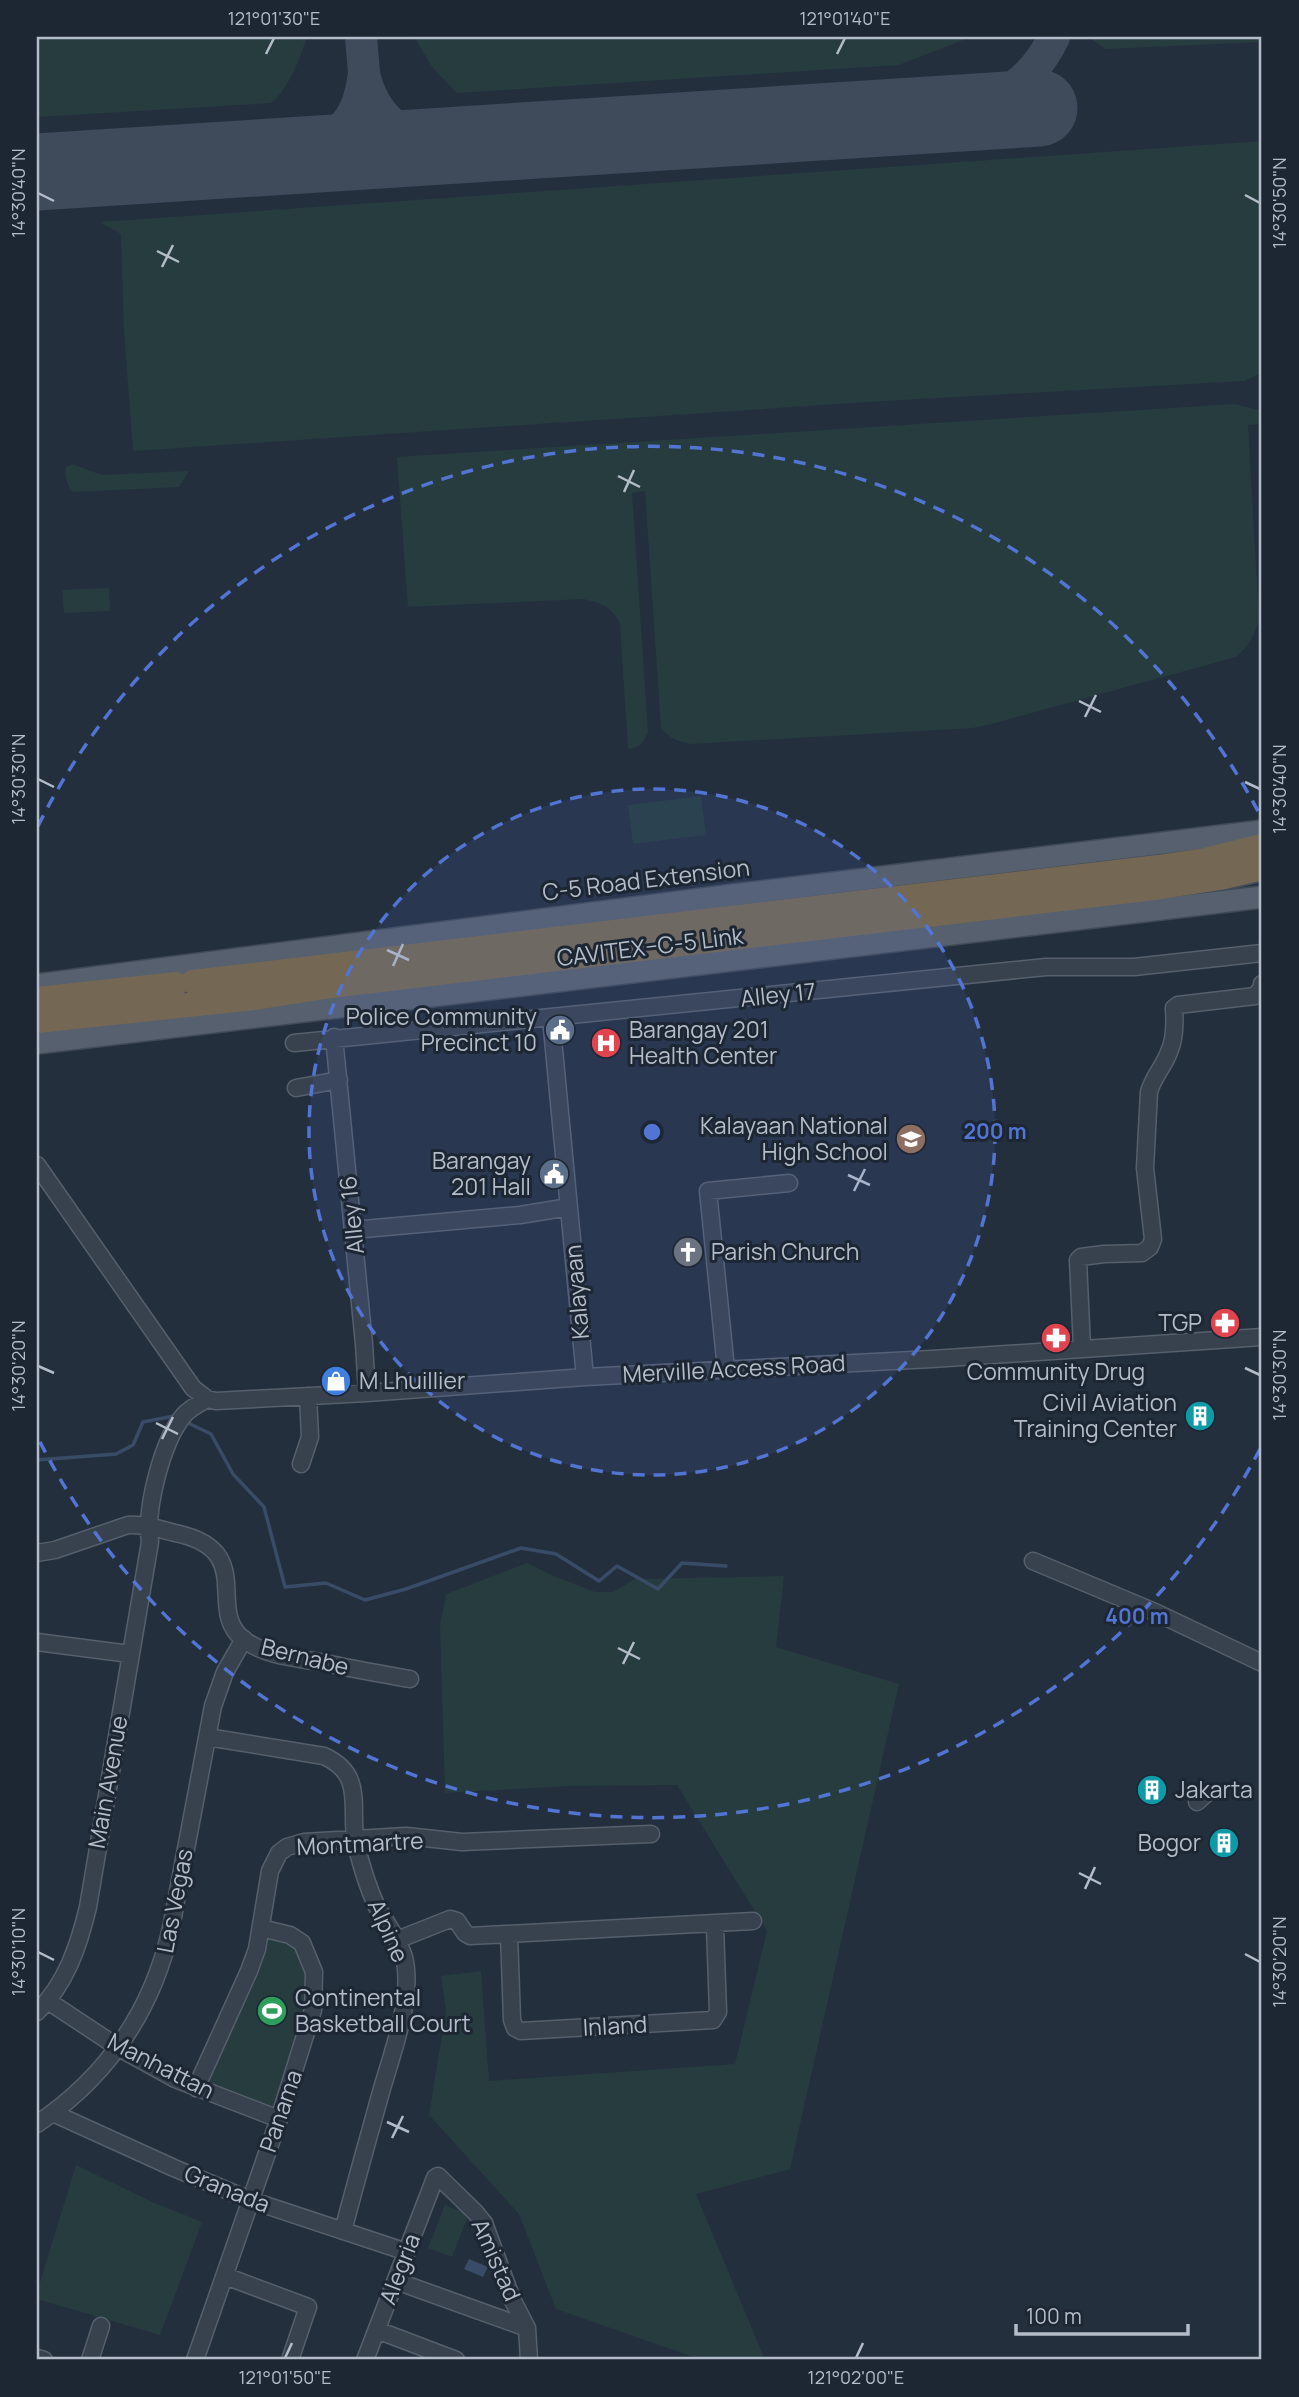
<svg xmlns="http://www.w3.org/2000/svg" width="1299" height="2397" viewBox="0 0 1299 2397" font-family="Manrope,sans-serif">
	<rect width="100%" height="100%" fill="#242f3e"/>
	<!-- green -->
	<path fill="#263c3f" d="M37 37H307C300 58 289 89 271 103L37 117Z
		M414 37H971L899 65 457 93 433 68Z
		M1089 37H1262V42L1105 49Z
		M1262 141V373L1244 381 867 402 133 451 124 331 121 234 100 222Z
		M1235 404 1262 411V424L1248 425 1259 620C1254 635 1249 646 1236 657L999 722 973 728 691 744C677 741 670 739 661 728L645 491 632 493 648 733C642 743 640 748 628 749L620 623C611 606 601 603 583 599L408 607 397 457Z
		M72 464 102 475 189 471 179 487 73 492C67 484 64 477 66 467Z
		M109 588 110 611 64 613 62 590Z
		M701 796 706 835 633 844 628 805Z
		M527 1563 556 1577 595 1592H613L635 1579 784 1576 776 1647 899 1684 790 2169 696 2194 765 2360H702L556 2309 519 2214 429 2115 446 2011 441 1976 481 1971 489 2081 735 2064 767 1931 677 1785 567 1786 445 1793 440 1625 446 1594Z
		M264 1935C277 1938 289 1940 298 1950 327 1984 287 2072 275 2110L205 2083Z
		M76 2165 152 2202 202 2222 160 2335 37 2299V2292Z
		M445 2205 469 2214 452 2257 428 2248Z"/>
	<!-- water -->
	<path fill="#394c67" d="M469 2259 488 2267 483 2277 464 2269Z"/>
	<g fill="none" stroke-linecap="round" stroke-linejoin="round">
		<!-- stream -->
		<path stroke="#394c67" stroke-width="3.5" d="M184 1421 211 1434 233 1474 264 1507 285 1587 326 1583 365 1600 406 1589 521 1548 556 1554 599 1581 617 1566 658 1589 682 1563 726 1566
			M37 1460 116 1454 133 1445 143 1422 174 1416 178 1418"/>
		<!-- taxiway -->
		<path stroke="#3f4a5a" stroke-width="32" d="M361 37 364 73
			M957 112C1001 101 1034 79 1054 37
			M287 157C335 138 357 129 364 73 374 120 405 139 449 147"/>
		<!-- runway -->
		<path stroke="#3f4a5a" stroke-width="77" d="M37 172 1039 108"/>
		<!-- minor casing -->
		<g stroke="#565f6c" stroke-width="19">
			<path id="minor" d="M551 1018 585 1377
				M334 1037 364 1344 367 1393
				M294 1043 1046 967H1134L1262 953
				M296 1088 339 1080
				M37 1165 193 1388 207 1399 216 1401 367 1393 585 1377 932 1359 1262 1337
				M353 1230 520 1215 569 1207
				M1082 1348 1078 1260 1081 1257 1104 1254 1142 1253 1150 1247 1153 1239 1145 1168 1149 1092C1153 1077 1164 1066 1169 1052 1175 1039 1175 1022 1174 1008L1178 1005 1255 996 1261 989 1262 984
				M726 1369 708 1191 789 1183
				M301 1464 310 1437 308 1396
				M37 1553 55 1550 128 1525C144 1524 160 1529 175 1533 258 1550 205 1609 243 1639 266 1657 298 1658 325 1663 353 1669 382 1674 410 1679
				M1033 1561 1157 1613 1262 1663
				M37 1642 130 1654
				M207 1737 324 1756C366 1775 349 1808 356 1844 361 1865 367 1885 376 1905 385 1922 398 1937 404 1957 414 1997 392 2053 381 2092 368 2139 355 2185 343 2231
				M1197 1802 1206 1794
				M509 1934 512 2020 515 2028 521 2031 713 2020 718 2012 715 1925
				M397 1940 450 1919 457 1921 465 1933 470 1936 753 1921
				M48 2001 119 2048 175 2079 279 2119
				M37 2012C66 1984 79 1945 88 1907L150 1542C145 1509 162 1441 184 1415 190 1408 199 1404 207 1399
				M196 2088 249 1971 257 1949 270 1871 279 1853 287 1847 304 1842 406 1836 462 1842 651 1834
				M53 2113 174 2168 250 2200 407 2252
				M37 2124C108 2076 152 2012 171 1928L213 1706 225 1672 244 1639
				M225 2276 308 2307 290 2360
				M396 2281 527 2328
				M377 2330 456 2360
				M37 2358 44 2360
				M90 2360 101 2326
				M195 2360 279 2119 313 2010 314 1972 302 1943 290 1935 261 1928
				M365 2360 435 2178 438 2176 475 2212 484 2223 512 2299 527 2328 529 2360"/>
		</g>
		<!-- major casing -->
		<g stroke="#414a57" stroke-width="24">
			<path id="major" d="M37 985 733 895 1262 831
				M37 1043 1262 897"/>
		</g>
		<!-- highway casing -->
		<g stroke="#434c59" stroke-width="28">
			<path id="highway" d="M193 982 1158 867 1206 860 1262 846
				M37 999 176 984
				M37 1021 255 998 331 986 1155 888 1220 878 1262 868"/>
		</g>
		<!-- minor -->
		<use href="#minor" stroke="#38414e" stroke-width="16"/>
		<!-- major -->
		<use href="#major" stroke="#56606e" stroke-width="21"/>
		<!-- highway -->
		<use href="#highway" stroke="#746855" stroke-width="24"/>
	</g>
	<!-- ticks -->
	<path fill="none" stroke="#b4bcc9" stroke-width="2.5" d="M266 54 274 38M837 54 845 38M38 193 54 201M1245 195 1260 203M157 251 179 262M162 267 173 245M618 476 640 487M624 492 634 470M1079 701 1101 712M1085 717 1096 695M38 779 54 787M1245 782 1260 789M387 950 409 960M393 966 403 944M848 1175 870 1185M854 1191 865 1169M38 1366 54 1373M1245 1368 1260 1375M156 1423 178 1434M162 1439 173 1417M618 1648 640 1659M623 1664 634 1642M1079 1873 1101 1884M1085 1889 1095 1867M38 1952 54 1960M1245 1954 1260 1962M387 2122 409 2132M392 2138 403 2116M285 2358 292 2343M856 2358 863 2343"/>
	<!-- distance rings -->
	<circle cx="652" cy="1132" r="343" fill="#5274d3" fill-opacity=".12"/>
	<g fill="none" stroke="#5274d3" stroke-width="3.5" stroke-dasharray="12 9">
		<circle cx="652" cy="1132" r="343"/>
		<path d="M1260 1449A686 686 0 0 1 38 1438M38 826A686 686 0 0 1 1260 815"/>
	</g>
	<!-- icons -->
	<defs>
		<g id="civic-disc" transform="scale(1.575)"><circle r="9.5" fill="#5c6f8a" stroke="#1d2633"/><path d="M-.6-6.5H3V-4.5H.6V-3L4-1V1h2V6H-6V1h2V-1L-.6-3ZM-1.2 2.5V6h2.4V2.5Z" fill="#fff"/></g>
		<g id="hospital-disc" transform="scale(1.575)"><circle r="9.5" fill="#e0444e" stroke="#1d2633"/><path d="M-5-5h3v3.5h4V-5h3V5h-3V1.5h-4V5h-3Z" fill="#fff"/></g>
		<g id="school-disc" transform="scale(1.575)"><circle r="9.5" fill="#8d6e63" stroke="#1d2633"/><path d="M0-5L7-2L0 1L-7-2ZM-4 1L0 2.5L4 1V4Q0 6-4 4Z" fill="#fff"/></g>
		<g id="church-disc" transform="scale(1.575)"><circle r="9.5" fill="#6b7280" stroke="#1d2633"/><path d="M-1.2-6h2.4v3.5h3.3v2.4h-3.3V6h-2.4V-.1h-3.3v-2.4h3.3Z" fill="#fff"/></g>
		<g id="pharmacy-disc" transform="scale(1.575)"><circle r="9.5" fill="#e0444e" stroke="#1d2633"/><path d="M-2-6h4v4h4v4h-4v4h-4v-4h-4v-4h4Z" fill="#fff"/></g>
		<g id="shop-disc" transform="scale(1.575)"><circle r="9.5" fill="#3f7fe0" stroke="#1d2633"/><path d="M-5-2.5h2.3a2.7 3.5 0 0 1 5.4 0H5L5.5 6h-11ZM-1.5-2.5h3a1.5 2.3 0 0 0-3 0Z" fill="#fff"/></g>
		<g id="building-disc" transform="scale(1.575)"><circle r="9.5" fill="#0f9aa8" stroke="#1d2633"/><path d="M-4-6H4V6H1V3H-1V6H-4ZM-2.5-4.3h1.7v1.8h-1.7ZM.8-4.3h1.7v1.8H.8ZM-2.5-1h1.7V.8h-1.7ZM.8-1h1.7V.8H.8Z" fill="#fff"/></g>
		<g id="stadium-disc" transform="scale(1.575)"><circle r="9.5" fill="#2e9e5b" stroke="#1d2633"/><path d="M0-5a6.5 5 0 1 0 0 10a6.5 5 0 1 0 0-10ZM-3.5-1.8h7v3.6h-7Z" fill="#fff"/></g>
	</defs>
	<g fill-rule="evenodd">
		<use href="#civic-disc" x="560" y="1030"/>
		<use href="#hospital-disc" x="606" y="1043"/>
		<use href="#school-disc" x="911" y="1139"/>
		<use href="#civic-disc" x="554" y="1174"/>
		<use href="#church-disc" x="688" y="1252"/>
		<use href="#pharmacy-disc" x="1225" y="1323"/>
		<use href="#pharmacy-disc" x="1056" y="1338"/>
		<use href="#shop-disc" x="336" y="1381"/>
		<use href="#building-disc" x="1200" y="1416"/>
		<use href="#building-disc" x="1152" y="1790"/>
		<use href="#building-disc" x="1224" y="1843"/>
		<use href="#stadium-disc" x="272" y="2011"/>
	</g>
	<g text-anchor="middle" stroke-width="6" stroke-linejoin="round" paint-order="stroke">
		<!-- street labels -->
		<g font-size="23" fill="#b4bcc9" stroke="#1d2633">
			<text transform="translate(646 880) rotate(-7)" y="8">C-5 Road Extension</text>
			<text transform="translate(650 947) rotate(-7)" y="8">CAVITEX–C-5 Link</text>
			<text transform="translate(778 995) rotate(-6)" y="8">Alley 17</text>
			<text transform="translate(352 1215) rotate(-96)" y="8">Alley 16</text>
			<text transform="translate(577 1292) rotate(-95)" y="8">Kalayaan</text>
			<text transform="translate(734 1369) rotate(-3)" y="8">Merville Access Road</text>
			<text transform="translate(305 1657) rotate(14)" y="8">Bernabe</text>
			<text transform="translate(108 1782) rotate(-80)" y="8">Main Avenue</text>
			<text transform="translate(360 1844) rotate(-3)" y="8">Montmartre</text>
			<text transform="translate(175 1901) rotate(-79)" y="8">Las Vegas</text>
			<text transform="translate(388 1931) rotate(66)" y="8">Alpine</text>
			<text transform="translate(615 2026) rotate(-3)" y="8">Inland</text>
			<text transform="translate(161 2066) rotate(27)" y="8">Manhattan</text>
			<text transform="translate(281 2111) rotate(-71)" y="8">Panama</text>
			<text transform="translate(227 2189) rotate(22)" y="8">Granada</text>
			<text transform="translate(496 2260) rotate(66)" y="8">Amistad</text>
			<text transform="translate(400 2269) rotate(-69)" y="8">Alegria</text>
		</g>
		<!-- poi labels -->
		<g font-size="23" fill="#b4bcc9" stroke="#1d2633" text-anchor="end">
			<text x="537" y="1025">Police Community<tspan x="537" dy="26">Precinct 10</tspan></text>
			<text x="629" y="1038" text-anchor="start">Barangay 201<tspan x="629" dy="26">Health Center</tspan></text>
			<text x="888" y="1134">Kalayaan National<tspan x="888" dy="26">High School</tspan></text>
			<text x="531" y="1169">Barangay<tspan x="531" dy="26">201 Hall</tspan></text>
			<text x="711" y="1260" text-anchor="start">Parish Church</text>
			<text x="1202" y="1331">TGP</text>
			<text x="1056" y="1380" text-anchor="middle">Community Drug</text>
			<text x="359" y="1389" text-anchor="start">M Lhuillier</text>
			<text x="1177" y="1411">Civil Aviation<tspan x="1177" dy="26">Training Center</tspan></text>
			<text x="1175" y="1798" text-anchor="start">Jakarta</text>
			<text x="1201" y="1851">Bogor</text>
			<text x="295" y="2006" text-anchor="start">Continental<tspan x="295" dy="26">Basketball Court</tspan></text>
		</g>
	</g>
	<circle cx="652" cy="1132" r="10" fill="#5274d3" stroke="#1d2633" stroke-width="3.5"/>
	<g font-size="21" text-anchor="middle" font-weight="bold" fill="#5274d3" stroke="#1d2633" stroke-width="6" stroke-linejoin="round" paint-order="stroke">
		<text x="995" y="1139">200 m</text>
		<text x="1137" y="1624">400 m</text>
	</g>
	<!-- border -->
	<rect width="1299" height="2397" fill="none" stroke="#1d2633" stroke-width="77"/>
	<!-- scale -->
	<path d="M1016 2324v10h172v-10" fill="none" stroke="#b4bcc9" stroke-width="3.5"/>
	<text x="1026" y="2324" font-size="21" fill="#b4bcc9" stroke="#1d2633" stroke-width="5" paint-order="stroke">100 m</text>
	<rect x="38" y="38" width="1222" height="2320" fill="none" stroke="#b4bcc9" stroke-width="2.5"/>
	<g font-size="18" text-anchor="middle" fill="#b4bcc9">
		<text x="274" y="25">121°01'30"E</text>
		<text x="845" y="25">121°01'40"E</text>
		<text transform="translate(19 193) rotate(-90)" y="6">14°30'40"N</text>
		<text transform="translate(1280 203) rotate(-90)" y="6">14°30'50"N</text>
		<text transform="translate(19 779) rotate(-90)" y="6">14°30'30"N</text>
		<text transform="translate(1280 789) rotate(-90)" y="6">14°30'40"N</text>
		<text transform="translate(19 1366) rotate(-90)" y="6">14°30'20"N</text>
		<text transform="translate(1280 1375) rotate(-90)" y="6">14°30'30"N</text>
		<text transform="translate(19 1952) rotate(-90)" y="6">14°30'10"N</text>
		<text transform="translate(1280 1962) rotate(-90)" y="6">14°30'20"N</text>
		<text x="285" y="2384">121°01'50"E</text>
		<text x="856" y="2384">121°02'00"E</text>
	</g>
</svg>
